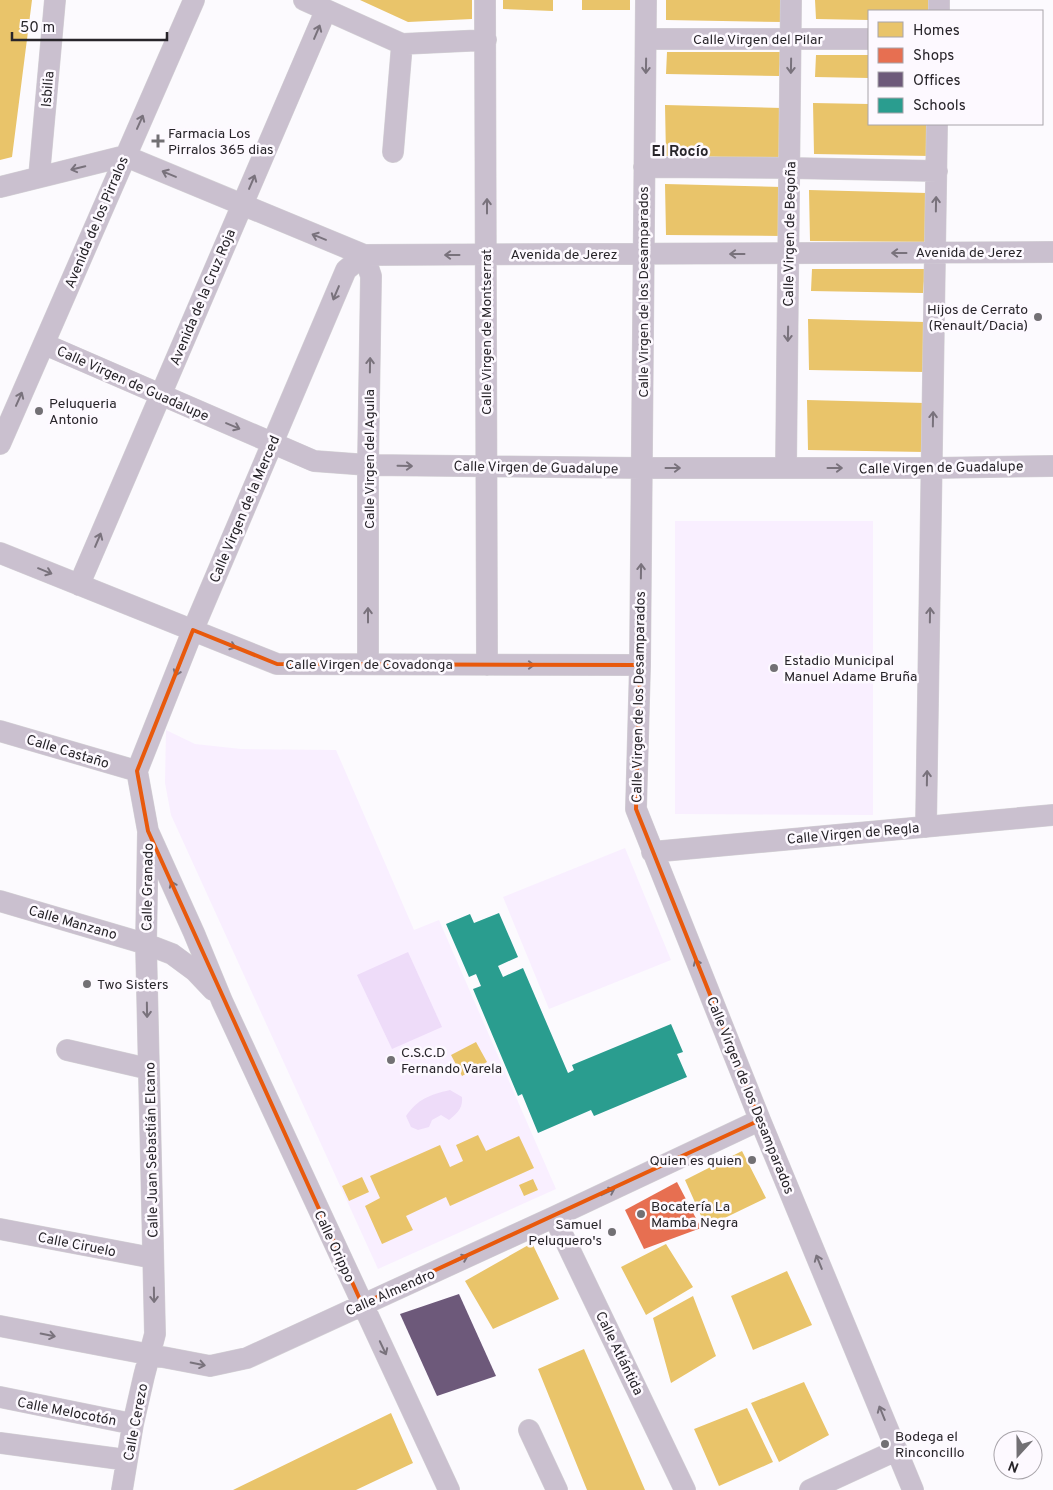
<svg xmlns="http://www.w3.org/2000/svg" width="1053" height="1490" viewBox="0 0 1053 1490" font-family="Overpass,sans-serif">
	<rect width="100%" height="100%" fill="#fcfafe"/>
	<!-- green -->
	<path fill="#f9efff" d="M675 521H873V815L675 814Z
		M166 730 195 744 241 749 336 750 414 930 439 920 556 1189 378 1269 171 815 165 783Z
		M625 848 671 960 549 1009 503 897Z"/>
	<!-- water -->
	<path fill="#eedcf9" d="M408 952 442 1027 392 1049 357 975Z
		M450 1090 462 1097C463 1109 457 1113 449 1120L441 1115 432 1120 429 1127 418 1130 411 1127 406 1116C418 1099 429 1095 450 1090Z"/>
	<!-- homes -->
	<path fill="#e9c46a" d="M0 0H32L12 157 0 160Z
		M360 0H472V19L408 22Z
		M503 0H553V11L503 9Z
		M582 0H630V10H582Z
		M666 0H783V22L666 20Z
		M815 0H932V11H869V20L816 19Z
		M667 52H781L779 76 666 74Z
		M816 55H869V78L815 77Z
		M813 103 869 104V124H930V156L814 154Z
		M665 105 782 108V158L666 156Z
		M665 184 782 187V236L666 235Z
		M809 190 927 193V242L810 241Z
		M812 269H925L923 293 811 291Z
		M808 319 925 322V372L809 370Z
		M807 400 925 403 924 452 808 450Z
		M476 1042 487 1062 462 1076 451 1055Z
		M478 1135 486 1151 519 1136 534 1168 450 1206 446 1197 406 1216 413 1230 382 1244 365 1206 380 1198 370 1176 440 1145 450 1167 463 1161 456 1145Z
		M742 1151 766 1198 706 1227 685 1180Z
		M362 1177 369 1192 349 1201 342 1186Z
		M533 1179 538 1190 524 1196 519 1185Z
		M532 1243 559 1299 493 1329 465 1281Z
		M666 1244 693 1287 646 1315 621 1267Z
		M787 1271 812 1325 753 1350 731 1296Z
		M693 1296 716 1356 671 1383 653 1318Z
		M584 1349 645 1490H587L538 1369Z
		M804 1382 829 1435 779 1462 751 1403Z
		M747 1408 773 1462 719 1486 694 1429Z
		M391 1413 413 1463 356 1490H233Z"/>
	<!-- shops -->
	<path fill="#e76f51" d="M677 1182 701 1228 644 1249 625 1210Z"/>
	<!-- offices -->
	<path fill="#6d597a" d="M459 1294 496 1376 437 1396 400 1314Z"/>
	<!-- schools -->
	<path fill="#2a9d8f" d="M499 913 518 957 498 966 503 977 523 968 568 1073 574 1070 572 1065 671 1024 683 1052 677 1054 687 1077 594 1116 591 1110 538 1133 522 1094 518 1096 473 989 481 986 476 974 469 977 446 924 470 914 474 923Z"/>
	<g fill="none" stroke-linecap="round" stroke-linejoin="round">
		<!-- minor casing -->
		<g stroke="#d6d4d7" stroke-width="22">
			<path id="minor" d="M304 0 402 44 486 40
				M485 0 487 665
				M646 0 640 665 636 809 760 1120 913 1490
				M939 11V0
				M646 39H869
				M393 152 402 44
				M644 167 790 168 937 171
				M39 177 55 0
				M0 187 125 156 364 255 1053 252
				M364 255 371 276 368 465V664
				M44 344 314 461 368 465 642 468H933L1053 466
				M0 444 194 0
				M786 468 791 0
				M0 553 277 664 640 665
				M79 585 326 10
				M0 731 137 771
				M137 771 193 630 346 270 364 255
				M926 827 937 124
				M148 831 194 933 222 1001 449 1490
				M652 852 1053 815
				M0 901 146 944 172 954 195 971 213 990
				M67 1050 149 1069
				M554 1217 685 1490
				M0 1229 153 1258
				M0 1326 210 1366 247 1358 554 1217 760 1120
				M0 1397 133 1424
				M529 1430 557 1490
				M0 1443 127 1460
				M122 1490 133 1424 144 1376 155 1334 146 944 148 831 137 771
				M810 1490 897 1450"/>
		</g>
		<!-- minor -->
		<use href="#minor" stroke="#cac0cf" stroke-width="21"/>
	</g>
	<!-- one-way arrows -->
	<defs><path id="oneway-shaft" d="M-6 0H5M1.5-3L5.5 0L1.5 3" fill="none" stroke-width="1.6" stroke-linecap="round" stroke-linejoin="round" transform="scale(1.25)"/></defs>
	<g stroke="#79727c">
		<use href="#oneway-shaft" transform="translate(317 32) rotate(-67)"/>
		<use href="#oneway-shaft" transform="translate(646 66) rotate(91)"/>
		<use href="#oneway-shaft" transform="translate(791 66) rotate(91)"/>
		<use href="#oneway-shaft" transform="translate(140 122) rotate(-66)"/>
		<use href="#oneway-shaft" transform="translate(78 168) rotate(166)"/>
		<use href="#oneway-shaft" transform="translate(169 174) rotate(-157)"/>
		<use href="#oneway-shaft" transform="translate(252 182) rotate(-67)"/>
		<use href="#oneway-shaft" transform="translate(936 204) rotate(-89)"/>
		<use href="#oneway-shaft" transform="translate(487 206) rotate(-90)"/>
		<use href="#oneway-shaft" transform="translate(319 237) rotate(-158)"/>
		<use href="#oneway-shaft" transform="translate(899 253) rotate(180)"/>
		<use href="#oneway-shaft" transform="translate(737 254) rotate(180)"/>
		<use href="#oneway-shaft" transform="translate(452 255) rotate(180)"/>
		<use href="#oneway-shaft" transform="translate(336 293) rotate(113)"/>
		<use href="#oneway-shaft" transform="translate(788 334) rotate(91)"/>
		<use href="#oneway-shaft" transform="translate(370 365) rotate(-89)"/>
		<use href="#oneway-shaft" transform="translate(19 399) rotate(-66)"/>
		<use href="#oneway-shaft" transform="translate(933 419) rotate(-89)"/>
		<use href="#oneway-shaft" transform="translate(233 426) rotate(23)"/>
		<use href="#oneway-shaft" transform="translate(405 466) rotate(1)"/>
		<use href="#oneway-shaft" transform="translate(673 468)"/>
		<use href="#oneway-shaft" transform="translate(835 468)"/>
		<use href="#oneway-shaft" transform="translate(98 540) rotate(-67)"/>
		<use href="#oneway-shaft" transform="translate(45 571) rotate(22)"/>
		<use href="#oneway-shaft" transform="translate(641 571) rotate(-89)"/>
		<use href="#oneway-shaft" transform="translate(368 615) rotate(-90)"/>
		<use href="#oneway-shaft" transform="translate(930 615) rotate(-89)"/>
		<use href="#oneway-shaft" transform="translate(229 645) rotate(22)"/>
		<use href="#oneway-shaft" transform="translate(527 665)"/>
		<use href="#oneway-shaft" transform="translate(178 669) rotate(112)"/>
		<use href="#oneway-shaft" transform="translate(927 778) rotate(-89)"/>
		<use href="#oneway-shaft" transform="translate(174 888) rotate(-114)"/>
		<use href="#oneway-shaft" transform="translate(698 966) rotate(-112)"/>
		<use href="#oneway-shaft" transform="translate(147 1010) rotate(89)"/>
		<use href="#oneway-shaft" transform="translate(608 1192) rotate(-25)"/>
		<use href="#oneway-shaft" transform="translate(461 1259) rotate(-24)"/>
		<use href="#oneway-shaft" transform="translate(819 1262) rotate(-112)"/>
		<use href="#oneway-shaft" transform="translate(154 1295) rotate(89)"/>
		<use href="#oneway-shaft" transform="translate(48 1335) rotate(11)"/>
		<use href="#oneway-shaft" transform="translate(383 1348) rotate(65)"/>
		<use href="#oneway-shaft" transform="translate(198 1364) rotate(11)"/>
		<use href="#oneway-shaft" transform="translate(882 1413) rotate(-112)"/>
	</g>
	<!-- marked area -->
	<path fill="none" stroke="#e8590c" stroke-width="4" stroke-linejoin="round" d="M193 630 277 664 640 665 636 809 760 1120 362 1304 148 831 137 771Z"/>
	<!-- markers -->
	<g fill="#727074" stroke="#fdf9ff" stroke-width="2">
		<path d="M155.5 133.5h5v5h5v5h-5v5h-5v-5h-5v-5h5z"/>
		<circle cx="1038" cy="317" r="5"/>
		<circle cx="39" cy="411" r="5"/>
		<circle cx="774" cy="668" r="5"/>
		<circle cx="87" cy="984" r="5"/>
		<circle cx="391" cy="1060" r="5"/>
		<circle cx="752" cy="1160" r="5"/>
		<circle cx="641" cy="1214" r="5"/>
		<circle cx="612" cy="1232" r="5"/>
		<circle cx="885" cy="1444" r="5"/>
	</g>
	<g text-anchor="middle" stroke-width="5" stroke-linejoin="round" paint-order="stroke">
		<!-- street labels -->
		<g font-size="14" fill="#28252a" stroke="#fdf9ff">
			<text x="758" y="44">Calle Virgen del Pilar</text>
			<text transform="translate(47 89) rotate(-85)" y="5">Isbilia</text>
			<text transform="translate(96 222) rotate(-67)" y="5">Avenida de los Pirralos</text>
			<text transform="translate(789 234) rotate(-89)" y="5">Calle Virgen de Begoña</text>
			<text x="969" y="257">Avenida de Jerez</text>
			<text x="564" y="259">Avenida de Jerez</text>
			<text transform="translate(643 292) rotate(-90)" y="5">Calle Virgen de los Desamparados</text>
			<text transform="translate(202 297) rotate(-67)" y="5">Avenida de la Cruz Roja</text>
			<text transform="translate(486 332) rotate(-90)" y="5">Calle Virgen de Montserrat</text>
			<text transform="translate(133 383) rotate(24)" y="5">Calle Virgen de Guadalupe</text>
			<text transform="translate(369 459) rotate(-90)" y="5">Calle Virgen del Aguila</text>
			<text transform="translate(536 467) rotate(1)" y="5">Calle Virgen de Guadalupe</text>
			<text transform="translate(941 467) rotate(-1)" y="5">Calle Virgen de Guadalupe</text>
			<text transform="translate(244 509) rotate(-67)" y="5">Calle Virgen de la Merced</text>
			<text x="369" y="669">Calle Virgen de Covadonga</text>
			<text transform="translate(638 697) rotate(-89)" y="5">Calle Virgen de los Desamparados</text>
			<text transform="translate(68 751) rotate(17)" y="5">Calle Castaño</text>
			<text transform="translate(853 833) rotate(-5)" y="5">Calle Virgen de Regla</text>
			<text transform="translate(147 887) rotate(-89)" y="5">Calle Granado</text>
			<text transform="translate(73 922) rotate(16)" y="5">Calle Manzano</text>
			<text transform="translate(751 1095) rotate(68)" y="5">Calle Virgen de los Desamparados</text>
			<text transform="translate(151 1150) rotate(-91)" y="5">Calle Juan Sebastián Elcano</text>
			<text transform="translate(77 1244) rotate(11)" y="5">Calle Ciruelo</text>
			<text transform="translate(335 1246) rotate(65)" y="5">Calle Orippo</text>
			<text transform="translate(390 1292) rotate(-24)" y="5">Calle Almendro</text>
			<text transform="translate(620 1353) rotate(64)" y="5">Calle Atlántida</text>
			<text transform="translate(67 1411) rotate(11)" y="5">Calle Melocotón</text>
			<text transform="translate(135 1422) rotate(-79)" y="5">Calle Cerezo</text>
		</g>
		<!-- poi labels -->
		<g font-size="14" fill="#28252a" stroke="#fdf9ff" text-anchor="start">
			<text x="168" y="138">Farmacia Los<tspan x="168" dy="16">Pirralos 365 dias</tspan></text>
			<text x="1028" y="314" text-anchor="end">Hijos de Cerrato<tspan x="1028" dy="16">(Renault/Dacia)</tspan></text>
			<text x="49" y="408">Peluqueria<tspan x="49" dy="16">Antonio</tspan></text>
			<text x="784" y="665">Estadio Municipal<tspan x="784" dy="16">Manuel Adame Bruña</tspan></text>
			<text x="97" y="989">Two Sisters</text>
			<text x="401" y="1057">C.S.C.D<tspan x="401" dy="16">Fernando Varela</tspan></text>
			<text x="742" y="1165" text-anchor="end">Quien es quien</text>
			<text x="651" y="1211">Bocatería La<tspan x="651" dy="16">Mamba Negra</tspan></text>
			<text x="602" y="1229" text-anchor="end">Samuel<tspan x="602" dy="16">Peluquero's</tspan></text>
			<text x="895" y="1441">Bodega el<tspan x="895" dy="16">Rinconcillo</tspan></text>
		</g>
		<!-- neighbourhood labels -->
		<g font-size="15" font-weight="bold" fill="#28252a" stroke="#fdf9ff">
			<text x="680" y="156">El Rocío</text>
		</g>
	</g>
	<!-- legend -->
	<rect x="868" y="10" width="175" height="115" fill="#fdf9ff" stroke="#a8a4aa"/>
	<rect x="878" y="22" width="25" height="15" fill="#e9c46a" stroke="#a8a4aa"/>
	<text x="913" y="35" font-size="15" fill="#28252a">Homes</text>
	<rect x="878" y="48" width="25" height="15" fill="#e76f51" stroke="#a8a4aa"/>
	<text x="913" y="60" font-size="15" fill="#28252a">Shops</text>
	<rect x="878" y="72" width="25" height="15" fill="#6d597a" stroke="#a8a4aa"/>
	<text x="913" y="85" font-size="15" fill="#28252a">Offices</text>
	<rect x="878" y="98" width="25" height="15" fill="#2a9d8f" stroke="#a8a4aa"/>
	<text x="913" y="110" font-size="15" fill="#28252a">Schools</text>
	<!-- north arrow -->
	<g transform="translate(1018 1455) rotate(201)"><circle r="24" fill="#fdf9ff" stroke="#a8a4aa"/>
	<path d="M0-4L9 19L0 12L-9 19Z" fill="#727074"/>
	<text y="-8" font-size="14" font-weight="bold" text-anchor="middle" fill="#28252a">N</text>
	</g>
	<!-- scale -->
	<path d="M12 32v8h155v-8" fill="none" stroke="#28252a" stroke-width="2.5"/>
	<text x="20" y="32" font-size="15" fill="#28252a" stroke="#fdf9ff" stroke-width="4" paint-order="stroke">50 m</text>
</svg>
